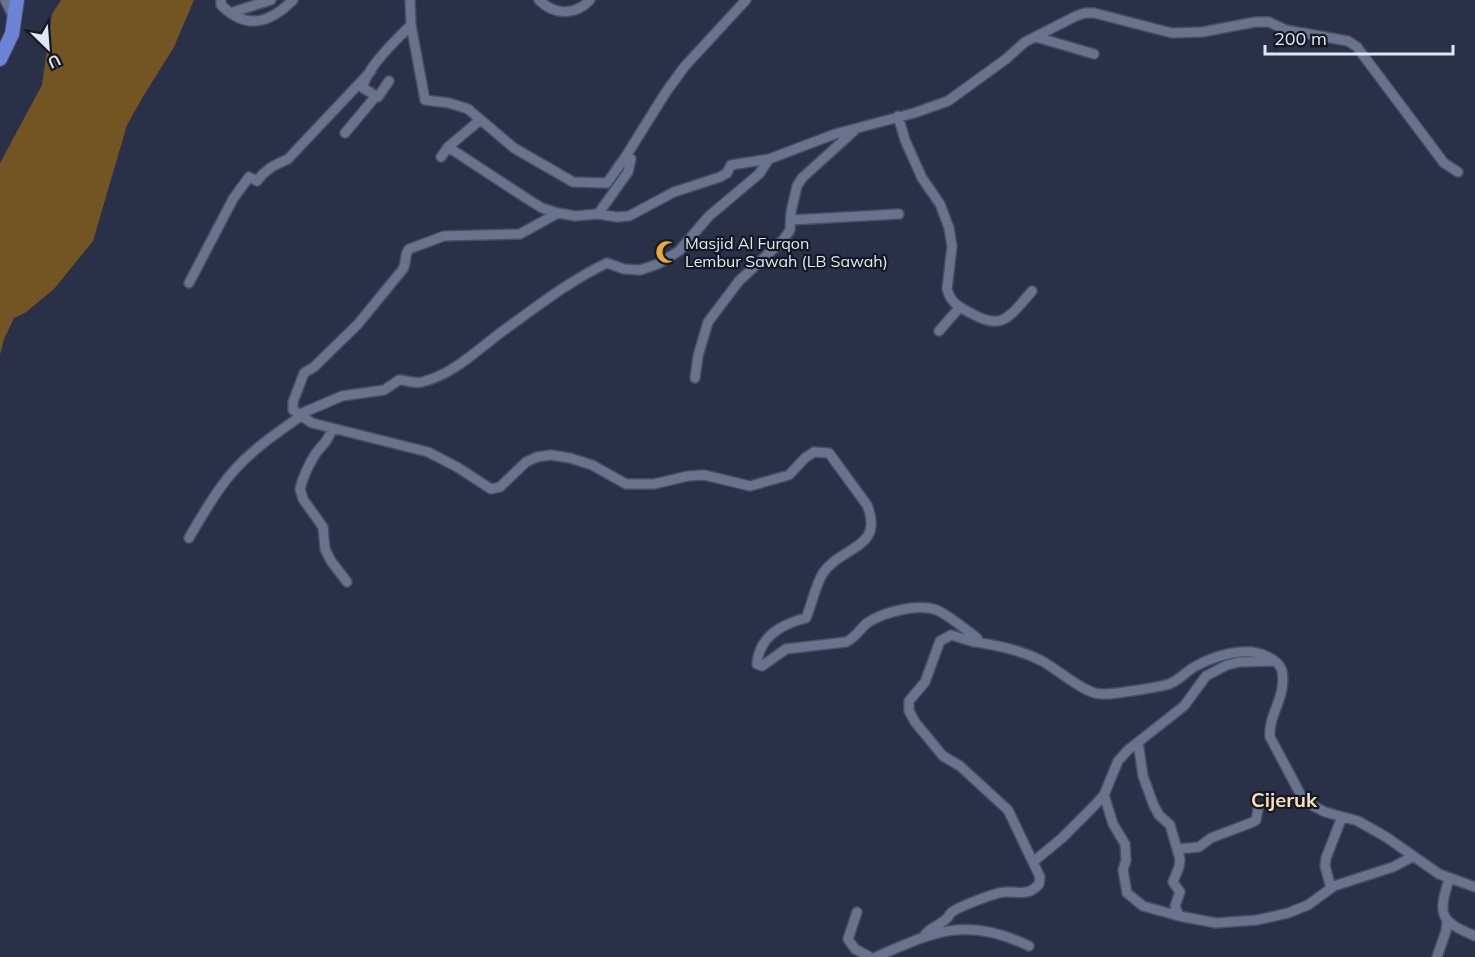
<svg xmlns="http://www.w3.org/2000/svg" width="1475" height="957" viewBox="0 0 1475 957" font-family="Mulish,sans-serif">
	<rect width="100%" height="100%" fill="#293047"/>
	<!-- green -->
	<path fill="#725523" d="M61 0H194L174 47 144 95 127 125 93 241 54 289 25 313 14 318 4 339 0 355V163L42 85 52 14Z"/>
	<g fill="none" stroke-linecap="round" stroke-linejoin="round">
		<!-- minor casing -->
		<g stroke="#484e60" stroke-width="12">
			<path id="minor" d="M5 0 14 18
				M221 0V5C246 30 269 24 293 0
				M410 0 411 25 425 100 449 103 468 109 514 148 573 182 607 183 626 156 631 159 628 172 598 214 575 216 558 213 520 234 444 236 409 249C404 254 407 262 403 269L358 324 314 367 304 373 293 402V410L312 423 428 452 457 467 491 489 500 487 526 462 537 457 551 455 570 458 592 465 626 484H654L688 476 704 475 750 486 789 475 805 458 814 452 829 453 867 505C885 549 841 546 823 573 815 586 812 604 806 618 782 624 759 636 757 664L762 666 786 649 846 642C855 638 860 629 867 623 884 612 920 602 939 611 952 618 965 629 977 638L978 641 974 642 951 635 940 641 925 682 909 701V711L915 722 943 756 960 766 1008 810 1040 877 1039 884C1028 897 1019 891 1005 892 997 892 958 907 952 912 947 916 951 915 946 919 939 926 930 927 924 936
				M539 0C554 15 575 16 590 0
				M230 13 271 0
				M1036 37 1094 54
				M389 81 378 97 363 88C365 69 397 39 411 25
				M898 116 905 140 922 178 940 204 949 228 952 246 947 289C949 297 953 303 960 307L939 331
				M345 133 376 96
				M448 147 529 200 542 208 558 213
				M626 156 666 92 685 66 746 0
				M441 157 448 147 480 120
				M598 214 617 217 629 216 674 192 720 177 727 173 731 165 769 159
				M791 220 899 214
				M189 283 233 199 249 177 257 181C265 169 275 165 288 159L371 71
				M960 307C1000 331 1004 324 1032 291
				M695 378 698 356 708 322 739 281 783 240 790 230 791 212 797 186 802 178 854 131
				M300 414 342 396 384 390 399 380C407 380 414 384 422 382 455 374 480 347 507 328 539 305 571 280 607 263L624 269 640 270 658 264 679 251 709 216 759 174 769 159 835 134 914 113 948 101 1006 59 1025 42 1076 16 1085 13H1094L1172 33 1202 32 1255 22H1269L1286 30 1348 41 1357 47 1444 163 1458 172
				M332 429C327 442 324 443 316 453 309 464 303 477 300 489L303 499 323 527 325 549 331 561 347 582
				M189 538C207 507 225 475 253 452 268 438 286 427 302 415
				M976 642C999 646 1021 650 1042 661 1057 669 1085 694 1101 694 1111 695 1160 687 1169 684 1180 680 1186 671 1196 666 1214 656 1246 646 1266 656 1273 659 1280 663 1282 671 1287 697 1268 714 1270 737L1304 801 1325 812 1358 821 1386 837 1439 874 1475 887
				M1138 742 1143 776 1154 806 1159 815 1170 825 1180 859 1179 867 1173 882 1180 892 1175 906 1179 916 1216 923 1257 920 1288 913 1308 905 1334 886 1393 867 1412 857
				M1104 795 1113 824 1125 844 1126 860 1123 870 1127 893 1143 906 1179 916
				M1177 849 1199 847 1211 838 1253 822 1256 820 1258 809
				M1033 862 1062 838 1094 806 1104 795 1118 761 1128 750 1184 706 1206 676 1227 665 1239 662 1273 661
				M1449 879C1438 915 1439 921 1475 936
				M1331 888 1325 866 1326 858 1342 817
				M857 912 848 939 855 949 870 957
				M876 957C935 931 967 916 1029 946
				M1437 957 1446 931 1447 921"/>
		</g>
		<!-- highway casing -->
		<g stroke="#484e60" stroke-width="16">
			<path id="highway" d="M0 59 12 34 17 0"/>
		</g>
		<!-- minor -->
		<use href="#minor" stroke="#6a738d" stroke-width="9"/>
		<!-- highway -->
		<use href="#highway" stroke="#6d84d6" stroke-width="14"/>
	</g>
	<!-- icons -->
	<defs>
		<g id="mosque-bare" transform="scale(1.8)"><path d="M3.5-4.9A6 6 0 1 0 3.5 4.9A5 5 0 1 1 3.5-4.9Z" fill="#e9ab37" stroke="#151923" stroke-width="2.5" paint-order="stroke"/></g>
	</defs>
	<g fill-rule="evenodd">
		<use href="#mosque-bare" x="667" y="252"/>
	</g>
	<g text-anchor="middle" stroke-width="4.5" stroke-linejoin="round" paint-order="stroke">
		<!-- poi labels -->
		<g font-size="16" fill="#e1e6f5" stroke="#151923" text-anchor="start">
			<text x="685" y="249">Masjid Al Furqon<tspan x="685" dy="18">Lembur Sawah (LB Sawah)</tspan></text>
		</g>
		<!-- quarter labels -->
		<g font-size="20" font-weight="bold" fill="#f9dfb7" stroke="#151923">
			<text x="1284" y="807">Cijeruk</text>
		</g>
	</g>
	<!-- north arrow -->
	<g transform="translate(48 48) rotate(155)" stroke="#151923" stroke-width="4.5" paint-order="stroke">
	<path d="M0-4.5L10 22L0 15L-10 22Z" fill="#e1e6f5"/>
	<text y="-9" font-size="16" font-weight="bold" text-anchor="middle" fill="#e1e6f5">U</text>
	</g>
	<!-- scale -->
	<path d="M1265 45v9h188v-9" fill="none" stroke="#e1e6f5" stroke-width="3"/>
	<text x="1274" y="45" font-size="18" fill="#e1e6f5" stroke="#151923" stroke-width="4.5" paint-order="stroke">200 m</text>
</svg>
